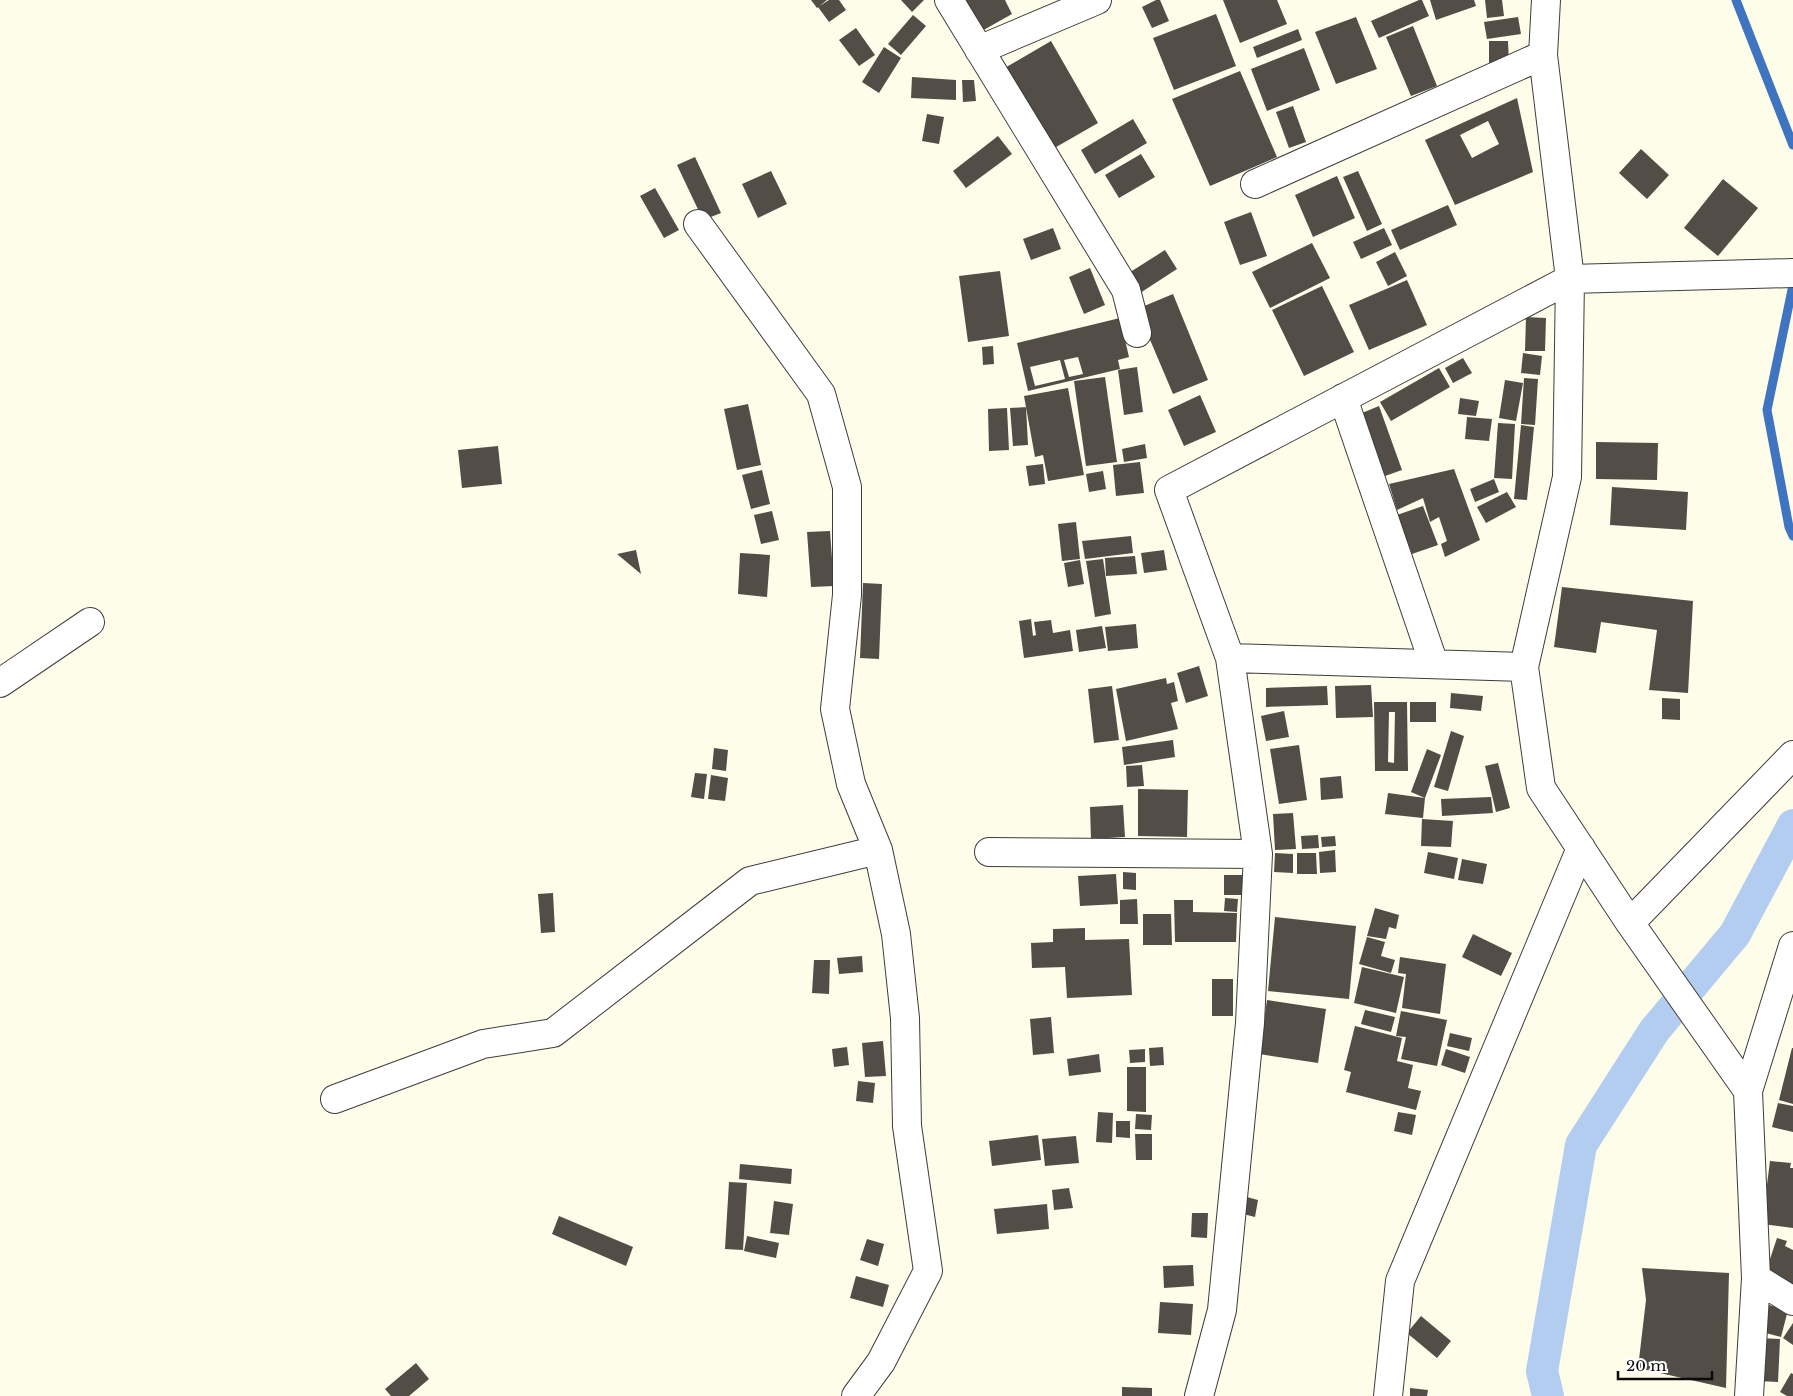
<svg xmlns="http://www.w3.org/2000/svg" width="1793" height="1396" viewBox="0 0 1793 1396" font-family="'Libre Baskerville',serif">
	<rect width="100%" height="100%" fill="#fdfde9"/>
	<g fill="none" stroke-linecap="round" stroke-linejoin="round">
		<!-- stream -->
		<path stroke="#3f74c1" stroke-width="9" d="M1736 0 1793 145
			M1793 285 1767 410 1789 527 1793 536"/>
		<!-- canal -->
		<path stroke="#b2cdf0" stroke-width="32" d="M1548 1396 1542 1371 1581 1145 1654 1031 1735 934 1793 825"/>
	</g>
	<!-- building -->
	<path fill="#524d47" fill-rule="evenodd" d="M811 0H827L817 8Z
		M829 0H839L846 10 829 22 818 7Z
		M901 0H924L912 12Z
		M961 0H1005L1012 14 980 32Z
		M1156 0H1160L1169 21 1152 28 1142 7Z
		M1223 0H1277L1287 24 1240 43Z
		M1419 0H1422L1429 16 1379 38 1371 21Z
		M1430 0H1474L1476 6 1436 20Z
		M1485 0H1502L1504 16 1487 18Z
		M1216 14 1236 66 1174 90 1153 38Z
		M913 15 926 26 901 55 888 44Z
		M1356 17 1377 69 1336 84 1315 32Z
		M1518 17 1521 34 1487 39 1484 22Z
		M1413 26 1437 86 1411 96 1386 37Z
		M856 28 875 55 859 66 839 40Z
		M1298 29 1302 40 1257 58 1253 47Z
		M1051 41 1098 123 1051 150 1003 69Z
		M1489 41H1508L1509 64H1489Z
		M884 47 901 58 879 93 862 82Z
		M1304 48 1320 90 1267 111 1251 69Z
		M1240 71 1277 157 1210 186 1172 99Z
		M912 77 956 80V100L911 98Z
		M962 80H974L976 101 963 102Z
		M1517 98 1533 172 1455 205 1425 140ZM1488 121 1499 144 1472 158 1460 135Z
		M1293 106 1306 142 1289 148 1276 112Z
		M927 114 944 117 939 144 922 141Z
		M1133 119 1147 143 1095 174 1081 150Z
		M998 136 1012 154 966 188 953 171Z
		M1641 149 1669 175 1647 199 1619 173Z
		M1141 154 1155 177 1119 198 1105 175Z
		M695 157 721 213 703 220 677 165Z
		M771 171 787 204 758 218 742 184Z
		M1358 171 1382 224 1367 231 1343 177Z
		M1337 176 1355 218 1313 237 1295 195Z
		M1723 179 1758 208 1718 256 1684 228Z
		M655 188 679 230 664 238 640 196Z
		M1448 205 1457 225 1400 250 1391 230Z
		M1251 212 1267 256 1240 265 1224 222Z
		M1053 228 1061 249 1031 260 1023 239Z
		M1384 228 1392 245 1361 259 1353 242Z
		M1312 243 1330 278 1270 308 1252 272Z
		M1165 250 1177 269 1137 295 1124 276Z
		M1395 252 1407 276 1388 286 1376 262Z
		M1090 268 1105 305 1084 314 1069 277Z
		M1000 271 1009 336 968 342 959 276Z
		M1407 280 1427 325 1369 350 1349 305Z
		M1322 286 1354 352 1304 376 1272 310Z
		M1173 294 1208 380 1173 394 1137 309Z
		M1526 317 1546 318 1545 351H1525Z
		M1120 318 1129 357 1118 360 1120 369 1028 391 1017 343ZM1078 357 1083 374 1069 377 1064 360ZM1060 360 1065 379 1035 386 1030 367Z
		M993 346 994 364 983 365 982 347Z
		M1523 353 1542 356 1540 375 1521 373Z
		M1463 358 1472 373 1453 383 1445 368Z
		M1137 367 1143 412 1124 415 1118 370Z
		M1439 368 1450 387 1391 421 1380 402Z
		M1105 377 1117 462 1086 466 1074 381Z
		M1524 378 1538 379 1535 425 1521 424Z
		M1505 380 1523 383 1516 421 1499 418Z
		M1068 388 1084 475 1048 481 1043 455 1035 457 1024 396Z
		M1200 395 1216 432 1184 446 1168 410Z
		M1460 398 1479 401 1476 416 1458 414Z
		M748 404 761 465 737 470 724 409Z
		M1379 406 1402 470 1385 476 1362 413Z
		M1026 407 1028 445 1013 446 1010 408Z
		M1007 408 1009 450 989 451 988 409Z
		M1467 417 1492 419 1489 441 1465 439Z
		M1498 423 1515 424 1512 479 1494 478Z
		M1521 425 1534 427 1527 500 1514 499Z
		M1596 442 1658 443 1657 480 1596 479Z
		M1145 444 1147 458 1124 462 1122 449Z
		M498 446 502 484 462 488 458 450Z
		M1140 462 1144 493 1116 496 1113 465Z
		M1043 464 1045 484 1029 486 1026 466Z
		M1454 469 1480 540 1445 557 1441 544 1447 541 1439 517 1430 522 1423 498 1397 510 1389 484Z
		M762 470 770 504 751 509 742 475Z
		M1103 471 1106 489 1089 492 1086 474Z
		M1494 479 1499 492 1475 502 1470 489Z
		M1612 487 1688 492 1686 530 1610 525Z
		M1507 492 1516 507 1486 523 1477 507Z
		M1423 506 1438 545 1412 554 1397 515Z
		M772 511 779 540 761 544 754 515Z
		M1076 522 1080 559 1062 561 1058 524Z
		M830 531 834 586 811 587 807 532Z
		M1131 536 1133 553 1085 559 1082 541Z
		M636 550 641 574 617 554Z
		M1164 550 1167 570 1144 573 1141 553Z
		M740 553 770 555 767 597 738 594Z
		M1135 556 1137 574 1106 576 1105 558Z
		M1103 559 1111 614 1095 617 1086 561Z
		M1080 560 1084 584 1068 587 1064 563Z
		M863 583 882 584 879 659 860 658Z
		M1562 587 1693 601 1688 693 1649 690 1657 630 1601 622 1596 653 1554 647Z
		M1031 619 1033 636 1036 635 1034 622 1051 620 1053 633 1070 630 1073 651 1024 658 1019 621Z
		M1136 624 1138 648 1108 651 1105 627Z
		M1102 626 1106 648 1079 652 1076 630Z
		M1199 666 1208 696 1186 703 1177 673Z
		M1166 678 1167 684 1174 682 1178 701 1171 703 1178 729 1126 741 1116 689Z
		M1371 685 1373 717 1336 718 1335 686Z
		M1112 686 1119 740 1094 743 1088 689Z
		M1327 686 1328 705 1266 707V688Z
		M1451 693 1483 696 1481 711 1450 708Z
		M1662 698 1680 699V720L1662 719Z
		M1374 702H1407L1408 771H1375ZM1389 712H1395L1394 763 1388 762Z
		M1410 702H1436V722H1410Z
		M1284 711 1289 737 1266 741 1261 716Z
		M1451 731 1464 736 1448 791 1434 787Z
		M1173 740 1175 757 1124 765 1122 747Z
		M1299 745 1307 800 1279 804 1270 749Z
		M714 748 728 750 726 771 712 769Z
		M1427 749 1441 755 1425 798 1423 818 1385 814 1388 793 1425 798 1411 792Z
		M1498 763 1510 808 1496 812 1485 766Z
		M1142 765 1144 786 1127 787 1126 766Z
		M695 773 707 774 704 799 691 797Z
		M711 775 728 778 725 801 708 799Z
		M1341 776 1343 798 1321 800 1320 778Z
		M1138 789 1188 790 1187 837 1138 836Z
		M1491 797 1493 813 1442 816 1441 799Z
		M1123 805 1125 837 1091 839 1090 807Z
		M1293 813 1296 849 1275 850 1273 814Z
		M1422 819 1453 821 1451 847 1421 846Z
		M1318 835 1319 848 1302 849 1301 836Z
		M1335 836 1336 846 1322 847 1321 837Z
		M1335 850 1336 872 1320 873 1319 852Z
		M1428 852 1458 858 1454 879 1424 873Z
		M1275 853 1293 854V873L1274 872Z
		M1297 853H1316L1317 874H1297Z
		M1462 859 1487 864 1483 884 1458 880Z
		M1123 872 1136 873V890L1123 889Z
		M1116 874 1118 904 1080 906 1078 876Z
		M1224 875H1242V895H1224Z
		M553 893 555 932 541 933 538 894Z
		M1225 898 1238 899 1237 912 1224 911Z
		M1137 899 1138 924H1120V900Z
		M1174 900H1193V912L1237 913 1236 942H1175Z
		M1375 908 1399 915 1396 929 1389 927 1386 939 1367 936Z
		M1143 914H1171L1172 945H1143Z
		M1275 917 1356 926 1349 999 1268 991Z
		M1085 928V940L1129 939 1132 995 1067 998 1065 967 1032 968 1031 943 1053 942V929Z
		M1473 934 1512 953 1501 976 1462 957Z
		M1367 937 1385 942 1381 956 1395 960 1391 973 1359 964Z
		M862 956 863 972 839 974 837 958Z
		M1400 957 1446 964 1440 1014 1402 1008 1406 974 1398 973Z
		M814 960H830L829 994 812 993Z
		M1362 967 1404 977 1396 1013 1354 1003Z
		M1212 979H1233V1016H1212Z
		M1267 1000 1326 1009 1318 1063 1259 1054Z
		M1365 1010 1395 1017 1391 1032 1361 1024Z
		M1401 1011 1447 1020 1437 1066 1401 1059 1406 1037 1396 1036Z
		M1051 1017 1054 1053 1033 1055 1030 1019Z
		M1355 1026 1402 1038 1397 1061 1413 1065 1408 1088 1421 1091 1416 1110 1346 1092 1351 1072 1344 1070Z
		M1450 1033 1472 1038 1469 1051 1447 1046Z
		M883 1041 886 1076 865 1077 862 1043Z
		M847 1047 849 1065 834 1067 832 1049Z
		M1163 1047 1164 1065 1150 1066 1149 1048Z
		M1792 1048H1793V1104L1779 1100Z
		M1145 1049V1062L1130 1063 1129 1050Z
		M1446 1049 1470 1057 1465 1073 1441 1065Z
		M1099 1054 1101 1072 1069 1076 1067 1059Z
		M1127 1067H1146V1112L1127 1111Z
		M858 1081 875 1083 873 1103 856 1101Z
		M1778 1103 1793 1106V1132L1772 1127Z
		M1098 1112 1113 1113 1112 1143 1096 1142Z
		M1398 1112 1416 1115 1412 1135 1394 1131Z
		M1136 1114 1152 1115 1151 1130 1135 1129Z
		M1116 1121H1130V1138L1116 1137Z
		M1135 1134H1152V1160H1136Z
		M1038 1135 1041 1160 992 1166 989 1141Z
		M1076 1136 1079 1163 1045 1166 1042 1139Z
		M1770 1161 1791 1163 1790 1168H1793V1228L1762 1224Z
		M740 1164 792 1169 791 1184 739 1179Z
		M729 1182 747 1183 743 1250 725 1249Z
		M1069 1188 1073 1208 1054 1210 1052 1190Z
		M1243 1196 1258 1200 1255 1217 1239 1213Z
		M774 1201 793 1204 789 1235 770 1233Z
		M1047 1204 1049 1229 997 1234 994 1209Z
		M1192 1213H1208L1207 1238 1191 1237Z
		M559 1216 633 1247 626 1266 552 1234Z
		M747 1236 779 1243 776 1258 744 1251Z
		M1777 1238 1787 1241 1785 1246 1793 1250V1286L1764 1277Z
		M867 1239 884 1244 878 1266 860 1260Z
		M1193 1265 1194 1286 1164 1288 1163 1266Z
		M1642 1268 1729 1273 1726 1388 1638 1368 1646 1300Z
		M856 1276 889 1285 883 1307 850 1298Z
		M1160 1302 1193 1304 1191 1335 1158 1333Z
		M1769 1305 1788 1310 1781 1337 1762 1332Z
		M1421 1316 1451 1341 1437 1358 1407 1333Z
		M1793 1323V1345L1783 1338Z
		M1759 1338 1780 1339 1778 1382 1758 1381Z
		M416 1363 429 1379 409 1396H391L385 1389Z
		M1791 1373 1793 1374V1396H1787L1780 1392Z
		M1122 1387 1152 1388V1396H1122Z
		M1410 1388 1428 1390 1427 1396H1410Z"/>
	<g fill="none" stroke-linecap="round" stroke-linejoin="round">
		<!-- minor casing -->
		<g stroke="#3d3d3d" stroke-width="30">
			<path id="minor" d="M949 0 1126 290 1137 333
				M1546 0 1543 55 1570 279 1567 477 1524 667 1541 788 1630 923 1748 1091
				M979 50 1097 0
				M1255 184 1543 55
				M698 224 821 394 847 487V595L835 709 851 784 878 850 896 934 905 1018 907 1126 928 1271 881 1362 856 1396
				M1343 398 1434 664
				M1230 658 1524 667
				M0 683 90 622
				M989 852 1258 854
				M1630 923 1793 755
				M335 1099 483 1044 553 1033 750 881 878 850
				M1756 1278 1793 1301
				M1199 1396 1222 1310 1250 1023 1258 854 1230 658 1169 490 1570 279 1793 273
				M1388 1396 1400 1281 1581 848
				M1749 1396 1756 1278 1748 1091 1793 946"/>
		</g>
		<!-- minor -->
		<use href="#minor" stroke="#fff" stroke-width="28"/>
	</g>
	<!-- scale -->
	<path d="M1618 1371v8h94v-8" fill="none" stroke="#0a0a0a" stroke-width="2.5"/>
	<text x="1626" y="1371" font-size="15" fill="#0a0a0a" stroke="#ffffff" stroke-width="4" paint-order="stroke">20 m</text>
</svg>
